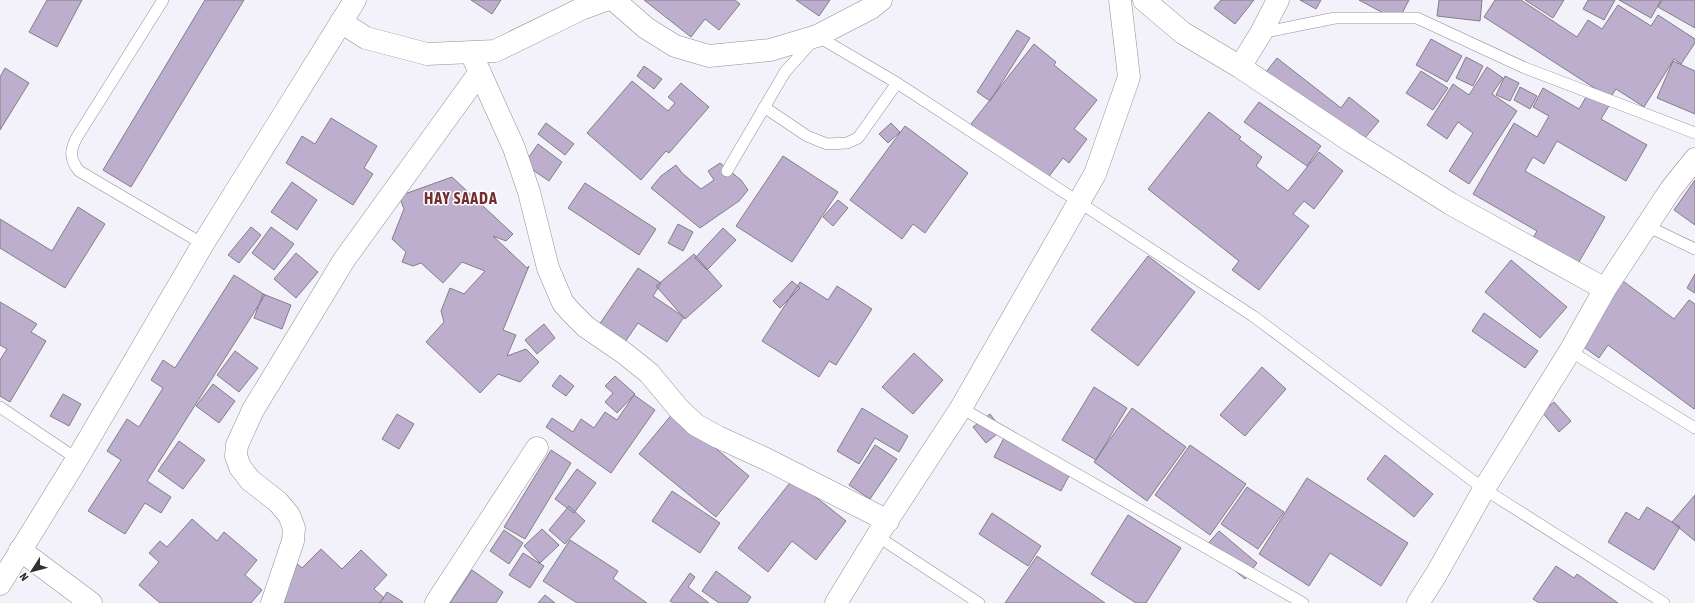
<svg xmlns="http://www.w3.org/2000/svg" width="1695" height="603" viewBox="0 0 1695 603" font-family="'Asap Condensed',sans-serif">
	<rect width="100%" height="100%" fill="#f3f2fa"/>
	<!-- building -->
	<path fill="#beaecd" stroke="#827f85" d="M47 0H82L57 47 29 32Z
		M205 0H244L131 187 103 170Z
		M471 0H501L492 14Z
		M644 0H735L740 4 719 30 705 19 691 37Z
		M796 0H830L819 16Z
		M1221 0H1254L1235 24 1214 8Z
		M1300 0H1321L1316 9Z
		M1359 0H1409L1398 21Z
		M1439 0H1482L1480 21 1437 16Z
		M1495 0H1521L1577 37 1588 20 1602 29 1618 5 1651 26 1658 15 1695 39V43L1681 64 1674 59 1644 107 1616 89 1610 98 1484 17Z
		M1525 0H1564L1553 18Z
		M1588 0H1615L1604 20 1583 9Z
		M1619 0H1661L1651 18Z
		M1662 0H1695V28L1658 7Z
		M1017 30 1030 38 990 101 977 92Z
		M1431 39 1462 56 1447 82 1416 65Z
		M1034 44 1056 62 1054 65 1097 100 1074 129 1087 139 1069 163 1063 158 1044 183 971 124Z
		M1466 57 1483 66 1473 86 1456 78Z
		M1277 58 1341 108 1349 97 1379 121 1356 149 1263 76Z
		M1673 61 1695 71V114L1657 98Z
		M644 66 662 79 654 89 637 76Z
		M1487 67 1503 78 1492 94 1517 111 1469 184 1449 171 1473 133 1458 122 1447 139 1427 125 1453 84 1469 95Z
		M5 68 29 83 0 130V77Z
		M1421 71 1448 88 1433 110 1406 93Z
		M1505 76 1519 83 1510 101 1496 95Z
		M632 81 668 111 675 103 668 97 681 83 709 107 669 153 666 151 641 180 587 133Z
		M1520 87 1537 96 1530 109 1514 100Z
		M1543 88 1579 109 1589 92 1610 104 1601 119 1647 145 1626 181 1557 141 1544 164 1533 157 1525 171 1605 217 1572 274 1527 248 1537 231 1473 194 1514 123 1537 137 1549 116 1533 107Z
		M1259 102 1321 146 1307 166 1244 122Z
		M1209 112 1241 137 1239 139 1262 157 1256 166 1288 191 1319 152 1343 171 1314 209 1304 201 1293 214 1309 226 1259 290 1232 270 1239 261 1148 189Z
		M331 118 377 146 364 168 373 174 353 205 286 163 302 136 315 144Z
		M546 123 574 144 565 155 538 134Z
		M891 123 900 132 888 143 879 134Z
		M905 126 968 173 925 233 913 224 902 239 850 200Z
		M538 144 562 162 549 181 524 164Z
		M783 156 838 192 792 262 736 226Z
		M720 163 741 180 748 190 739 201 700 228 651 188 661 176 676 165 682 173 701 189 714 180 708 171Z
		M452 177 513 234 506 241 493 236 527 268 529 266 503 330 516 335 507 356 526 349 539 362 520 382 498 374 480 393 426 342 444 322 441 311 450 288 464 294 485 271 462 262 443 283 421 263 413 266 402 262 406 252 392 239 404 209 399 196Z
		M1695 180V225L1674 210Z
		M292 182 317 200 297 230 271 212Z
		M585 183 656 229 639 255 568 208Z
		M838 200 848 208 833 226 823 217Z
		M78 207 105 224 65 288 0 248V219L52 251Z
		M678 224 693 232 683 251 668 243Z
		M251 227 261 235 239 263 228 255Z
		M271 227 294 244 274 270 252 253Z
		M723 228 736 240 707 270 695 258Z
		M296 253 318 272 296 298 274 279Z
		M694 254 722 286 685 319 656 286Z
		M1148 256 1195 292 1138 366 1091 330Z
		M1511 260 1567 307 1540 338 1485 292Z
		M638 268 661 283 653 296 684 317 667 342 638 323 625 342 599 325Z
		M1695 274V293L1687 288Z
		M234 275 265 295 147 481 171 497 161 513 145 503 125 534 88 511 121 460 107 451 127 419 139 427 163 388 151 380 163 360 175 368Z
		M792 281 800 288 780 308 773 301Z
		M1623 281 1674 319 1689 300 1695 304V408L1694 409 1608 345 1599 358 1577 342Z
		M800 282 828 300 837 286 872 309 836 365 829 361 819 377 762 341Z
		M263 294 291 305 282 329 254 318Z
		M0 302 37 324 31 332 46 341 10 402 0 396V360L7 349 0 345Z
		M1484 313 1538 351 1525 368 1472 331Z
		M544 324 555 338 537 354 525 340Z
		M235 351 258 368 239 392 217 375Z
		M914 353 943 380 913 414 882 387Z
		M1262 367 1286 389 1245 436 1220 415Z
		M560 375 574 386 566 396 552 386Z
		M615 376 635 394 617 413 605 402 613 393 605 386Z
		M213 384 235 401 219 423 196 406Z
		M1094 387 1127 408 1096 460 1062 440Z
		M63 394 81 404 69 426 50 416Z
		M634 395 655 410 611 473 546 427 552 418 573 432 581 419 594 428 605 412 617 420Z
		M1554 402 1571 421 1559 432 1542 412Z
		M862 408 908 436 899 452 875 438 859 464 837 451Z
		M1132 408 1186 447 1147 501 1094 462Z
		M673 413 749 476 716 517 639 454Z
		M397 414 414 424 399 449 382 439Z
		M990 414 1002 430 986 443 973 427Z
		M1006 434 1073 468 1061 491 994 457Z
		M179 441 205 460 183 489 158 471Z
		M875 445 897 459 870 499 849 485Z
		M1190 445 1246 484 1210 535 1155 495Z
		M551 450 571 463 525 539 504 527Z
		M1385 455 1433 494 1414 517 1367 479Z
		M577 469 596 483 574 513 555 499Z
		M1307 478 1408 543 1381 586 1330 553 1309 586 1259 554Z
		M793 479 846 521 816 560 792 541 768 572 738 548Z
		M1247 487 1284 512 1258 549 1221 524Z
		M672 491 720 523 700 553 652 521Z
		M1695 495V541L1672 522Z
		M569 506 585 521 565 544 549 530Z
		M1647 507 1680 527 1654 570 1608 542 1626 512 1639 520Z
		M992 513 1041 546 1028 566 979 534Z
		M1128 515 1181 548 1146 603H1136L1091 574Z
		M192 519 217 541 224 532 257 560 245 575 262 590 251 603H160L139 585 159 562 149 553 160 541 167 547Z
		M542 529 559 545 540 563 524 546Z
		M504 530 523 543 509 564 490 551Z
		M1219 531 1257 563 1245 579 1206 546Z
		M570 540 618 571 613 579 647 603H577L543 581Z
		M321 549 342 569 361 550 387 575 374 589 384 598 379 603H277L295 562 302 568Z
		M523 553 544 566 530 588 509 575Z
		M1037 556 1105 603H1005Z
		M1556 566 1574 578 1577 574 1618 603H1539L1533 599Z
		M472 570 503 592 496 603H450Z
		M716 571 751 597 747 603H719L702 591Z
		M690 573 695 577 688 587 709 603H673L670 601Z
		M387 592 403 602 402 603H380Z
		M545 595 555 603H538Z"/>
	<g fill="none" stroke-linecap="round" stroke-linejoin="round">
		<!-- service casing -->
		<g stroke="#908f96" stroke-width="12">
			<path id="service" d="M163 0 77 137C70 150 69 158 79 171L203 244
				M1261 33 1335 18H1417L1525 68 1695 133
				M764 107 807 136 827 144 847 143 858 138 897 83
				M727 171 785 72 817 36 897 83 1253 316 1484 489 1664 603
				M1647 226 1695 249
				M1570 351 1695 428
				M0 407 77 459
				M961 408 1303 603
				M877 536 979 603"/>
		</g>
		<!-- minor casing -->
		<g stroke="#908f96" stroke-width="23">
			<path id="minor" d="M614 0 646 28 675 46 709 56 770 50 817 36 871 8 881 0
				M1144 0 1183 33 1240 67 1352 142 1451 204 1605 289
				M341 22 366 38 427 54 495 51 581 9 606 0
				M471 53 514 148 529 192 548 268 563 303 571 312 586 327 624 353 649 373 679 409 696 425 718 437 766 459 888 521
				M1240 67 1261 33 1278 0
				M20 550 91 603
				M272 603 293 541 294 528 289 515 278 502 250 480 240 467 236 456 237 445 253 410 344 260 480 72
				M436 603 537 448
				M836 603 877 536 961 408 1095 174 1129 77 1120 0
				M1418 603 1437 573 1484 489 1570 351 1605 289 1671 189 1695 159"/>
		</g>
		<!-- tertiary casing -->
		<g stroke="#908f96" stroke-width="23">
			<path id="tertiary" d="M0 584 77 459 203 244 355 0"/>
		</g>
		<!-- service -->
		<use href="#service" stroke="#fff" stroke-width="11"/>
		<!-- minor -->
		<use href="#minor" stroke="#fff" stroke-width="22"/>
		<!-- tertiary -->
		<use href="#tertiary" stroke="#fff" stroke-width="22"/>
	</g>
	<g text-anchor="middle" stroke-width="3" stroke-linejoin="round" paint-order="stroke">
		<!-- district labels -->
		<g font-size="16" font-weight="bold" letter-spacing="1" fill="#742d2e" stroke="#fff">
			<text x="461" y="204">HAY SAADA</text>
		</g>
	</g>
	<!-- north arrow -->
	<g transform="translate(32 571) rotate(234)" stroke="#ffffff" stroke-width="3" paint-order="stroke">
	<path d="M0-3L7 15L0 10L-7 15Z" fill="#313134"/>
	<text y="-6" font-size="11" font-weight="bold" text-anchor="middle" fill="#313134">N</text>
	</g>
</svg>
